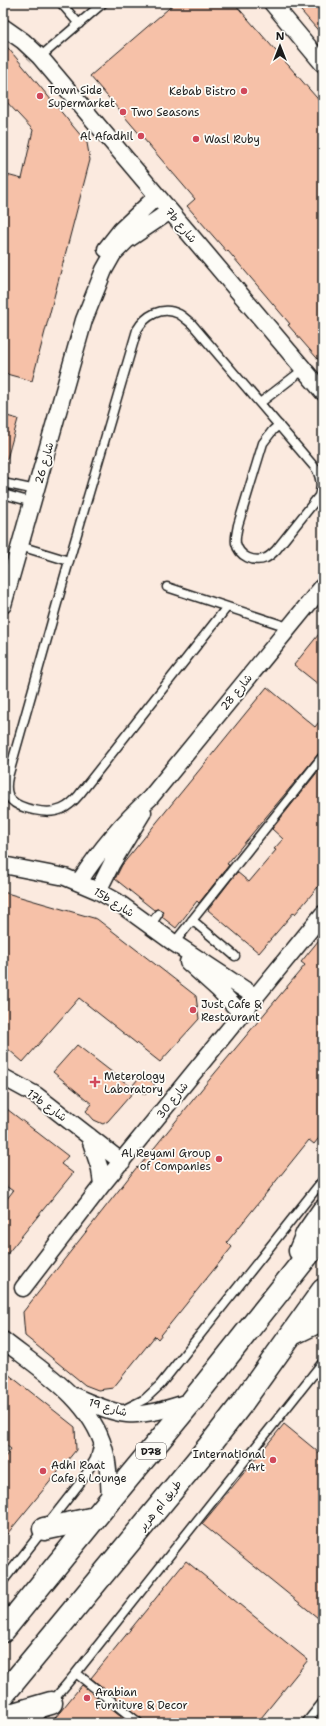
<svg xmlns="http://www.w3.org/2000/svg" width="326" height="1726" viewBox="0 0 326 1726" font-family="'Shantell Sans','Playpen Sans Arabic',sans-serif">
	<rect width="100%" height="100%" fill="#fbeadf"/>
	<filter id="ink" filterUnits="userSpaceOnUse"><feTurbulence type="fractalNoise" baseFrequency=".025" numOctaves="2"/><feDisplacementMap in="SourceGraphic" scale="8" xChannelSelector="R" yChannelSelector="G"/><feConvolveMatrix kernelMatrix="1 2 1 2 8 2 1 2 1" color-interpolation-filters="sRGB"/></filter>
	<g filter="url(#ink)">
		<!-- building -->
		<path fill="#f6c1a8" stroke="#1c1c1c" d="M175 3H234L323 105V365L288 325 290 324 228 251 227 252 187 206 195 199 90 76Z
			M295 3H323V36L295 4Z
			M3 42 87 143 90 160 32 381 3 373V174L22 179 33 130 3 98Z
			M3 415 18 419 7 459H3Z
			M323 629V688L294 665Z
			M267 687 315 727 323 717V751L319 753 227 864 229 865 199 903 197 901 176 928 162 917 163 914 161 910 158 909 154 910 115 879 122 865Z
			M323 765V881L295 914 294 912 259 953 208 910 237 872 249 882 276 850 274 849 283 839 272 829Z
			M3 892 97 919 196 996 199 1019 160 1062 79 998 23 1062 8 1049 3 1048V985L8 968 3 967Z
			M323 935V1133L314 1144 309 1140 227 1242 232 1247 158 1339 155 1336 113 1388 98 1390 85 1385 25 1336 23 1312 137 1167 138 1168 205 1085 305 965 301 962Z
			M77 1045 135 1090 108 1121 103 1124 94 1120 86 1111 92 1104 53 1072Z
			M142 1074 155 1084 145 1095 133 1085Z
			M3 1106 68 1156 61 1164 73 1173 3 1259V1204L13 1191 3 1184Z
			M3 1370 75 1427 76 1450 3 1539V1460L11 1449 3 1443Z
			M284 1424 323 1456V1622L202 1524Z
			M186 1561 308 1660 257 1723H144L142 1719 91 1678Z
			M82 1685 130 1723H51Z"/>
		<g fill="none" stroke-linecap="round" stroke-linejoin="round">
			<!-- service casing -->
			<g stroke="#1c1c1c" stroke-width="11">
				<path id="service" d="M61 3 79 24
					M280 12 290 3
					M40 57 103 3
					M260 403 304 369
					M3 483 36 490
					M3 494 32 502
					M20 546 69 561
					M167 587 288 627
					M227 607 79 795C74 801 69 806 62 809 53 813 43 812 34 810 14 806 3 799 8 777L69 561 137 330C145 316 162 305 179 314 184 317 188 321 192 324L317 470C321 479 322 486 319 496L276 550C273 553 270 556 266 558 254 563 239 557 236 543 235 537 237 531 238 525L263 443 273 430 279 425
					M192 920 235 956
					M150 926 158 914
					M174 943 323 756
					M123 1410 145 1399 160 1385 323 1180
					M3 1581 83 1479 95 1459 99 1442
					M76 1673 139 1723
					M34 1723 76 1673 323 1362
					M306 1723 323 1702"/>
			</g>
			<!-- minor casing -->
			<g stroke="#1c1c1c" stroke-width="19">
				<path id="minor" d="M272 3 323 64
					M3 27 23 41 40 57 323 392
					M106 249 121 230 157 196
					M3 605 84 320 104 270 113 254 127 240 170 211
					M3 865 65 877 98 891 116 901 174 943 256 997
					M79 882C99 851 122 823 150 798L323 586
					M98 891 112 863 143 812
					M188 962 218 989 242 1014
					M3 1077 36 1095 122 1162
					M89 1136 100 1169 102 1185
					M23 1288 102 1185 323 914
					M3 1340C41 1370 90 1399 104 1448 109 1464 109 1483 110 1500
					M74 1396C91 1403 109 1412 127 1414 149 1416 171 1407 192 1401"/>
			</g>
			<!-- primary casing -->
			<g stroke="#1c1c1c" stroke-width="25">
				<path id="primary" d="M300 1251 307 1234 323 1211
					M294 1333 323 1319
					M44 1529 95 1518
					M3 1631 95 1518 192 1401 323 1236
					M3 1695 209 1446 240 1406 323 1290
					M3 1717 51 1703"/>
			</g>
			<!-- service -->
			<use href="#service" stroke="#fdfcf7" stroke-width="8"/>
			<!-- minor -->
			<use href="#minor" stroke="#fdfcf7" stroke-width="16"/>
			<!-- primary -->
			<use href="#primary" stroke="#fdfcf7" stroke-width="22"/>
		</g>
	</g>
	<!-- markers -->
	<g fill="#d1495b" stroke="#fdfcf7" stroke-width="1.5">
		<circle cx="244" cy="91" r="4"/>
		<circle cx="40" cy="96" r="4"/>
		<circle cx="123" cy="112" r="4"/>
		<circle cx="141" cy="136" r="4"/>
		<circle cx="196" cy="139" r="4"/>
		<circle cx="193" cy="1010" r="4"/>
		<path d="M93 1076h4v4h4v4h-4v4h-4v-4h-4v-4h4z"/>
		<circle cx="219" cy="1159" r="4"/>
		<circle cx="273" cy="1460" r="4"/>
		<circle cx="43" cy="1471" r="4"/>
		<circle cx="87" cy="1698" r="4"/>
	</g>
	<g text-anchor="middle" stroke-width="3.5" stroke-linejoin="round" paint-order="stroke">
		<!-- shield labels -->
		<rect fill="#fdfcf7" stroke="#605f5e" stroke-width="1" x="136" y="1443" width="30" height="16" rx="3"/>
		<g font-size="10" font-weight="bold" fill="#1c1c1c">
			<text x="151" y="1455">D78</text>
		</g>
		<!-- poi labels -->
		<g font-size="11" fill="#1c1c1c" stroke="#fdfcf7" text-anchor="start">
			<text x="48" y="94">Town Side<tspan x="48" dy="13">Supermarket</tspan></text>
			<text x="236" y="95" text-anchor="end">Kebab Bistro</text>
			<text x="131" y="116">Two Seasons</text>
			<text x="133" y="140" text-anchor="end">Al Afadhil</text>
			<text x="204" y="143">Wasl Ruby</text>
			<text x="201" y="1008">Just Cafe &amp;<tspan x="201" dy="13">Restaurant</tspan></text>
			<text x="104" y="1080">Meterology<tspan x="104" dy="13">Laboratory</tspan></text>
			<text x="211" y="1157" text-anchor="end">Al Reyami Group<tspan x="211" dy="13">of Companies</tspan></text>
			<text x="265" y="1458" text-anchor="end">International<tspan x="265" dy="13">Art</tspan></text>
			<text x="51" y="1469">Adhi Raat<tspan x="51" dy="13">Cafe &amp; Lounge</tspan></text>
			<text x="95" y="1696">Arabian<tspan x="95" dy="13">Furniture &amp; Decor</tspan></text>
		</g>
		<!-- street labels -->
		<g font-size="11" fill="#1c1c1c" stroke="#fdfcf7">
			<text transform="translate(181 225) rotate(50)" y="4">7b شارع</text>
			<text transform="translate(44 463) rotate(-74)" y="4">شارع 26</text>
			<text transform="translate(236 692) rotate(-51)" y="4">شارع 28</text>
			<text transform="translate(114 902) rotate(32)" y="4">15b شارع</text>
			<text transform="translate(172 1100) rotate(-51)" y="4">شارع 30</text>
			<text transform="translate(47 1105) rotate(36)" y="4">17b شارع</text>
			<text transform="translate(108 1407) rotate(16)" y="4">شارع 19</text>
			<text transform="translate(160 1505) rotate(-51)" y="4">طريق أم هرير</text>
		</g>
	</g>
	<!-- margin -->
	<rect width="326" height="1726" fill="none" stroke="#fdfcf7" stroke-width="16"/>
	<rect x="8" y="8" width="310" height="1710" fill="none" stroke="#1c1c1c" stroke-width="1.5" filter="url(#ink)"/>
	<!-- north arrow -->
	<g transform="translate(280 46)" stroke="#fdfcf7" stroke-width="3" paint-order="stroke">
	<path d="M0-3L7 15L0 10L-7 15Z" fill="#1c1c1c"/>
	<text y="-6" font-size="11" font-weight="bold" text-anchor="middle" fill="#1c1c1c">N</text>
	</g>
</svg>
